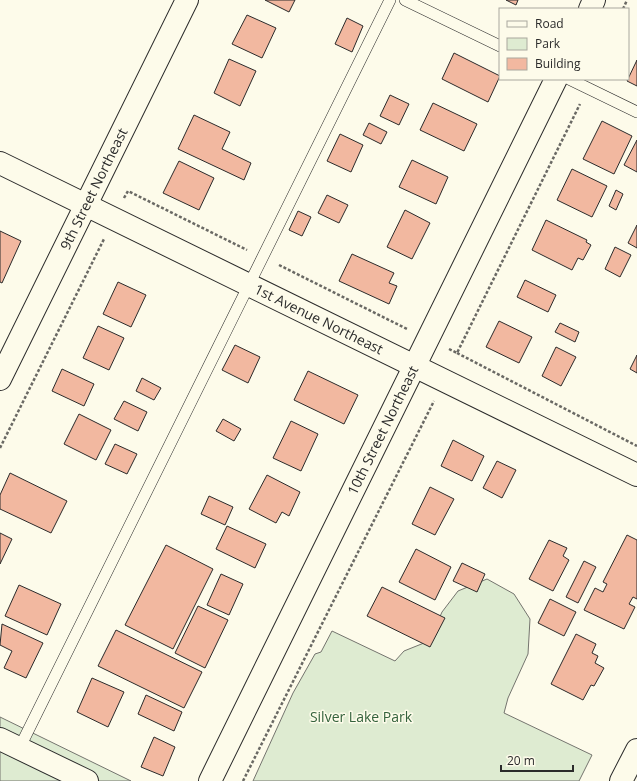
<svg xmlns="http://www.w3.org/2000/svg" width="637" height="781" viewBox="0 0 637 781" font-family="'Open Sans',sans-serif">
	<rect width="100%" height="100%" fill="#fdfbea"/>
	<!-- green -->
	<path fill="#deebd1" stroke="#74746e" d="M487 579 514 594 530 619 528 654 508 698 504 713 592 755 579 781H253L293 693 315 654 321 652 332 631 395 661 404 651 429 641 442 612 458 591Z
		M0 717 131 781H0Z"/>
	<!-- building -->
	<path fill="#f2b8a0" stroke="#2b2b2b" d="M265 0H295L289 12Z
		M506 0H518L516 5Z
		M247 15 276 28 262 58 232 44Z
		M347 18 363 26 352 52 335 44Z
		M454 53 500 76 488 102 442 79Z
		M229 59 256 71 240 106 214 93Z
		M637 60V86L627 81Z
		M390 95 409 104 399 125 380 116Z
		M433 103 477 124 464 151 420 130Z
		M194 115 230 132 222 149 251 163 244 180 178 149Z
		M602 121 632 136 614 174 583 159Z
		M369 123 387 132 381 144 363 135Z
		M340 134 363 145 351 172 327 161Z
		M637 140V172L624 165Z
		M412 160 448 177 436 204 399 187Z
		M179 161 214 178 199 210 163 193Z
		M572 169 607 186 592 217 557 200Z
		M616 190 623 194 616 210 609 206Z
		M327 195 348 205 339 223 318 213Z
		M405 210 430 223 412 259 387 247Z
		M298 211 311 217 302 236 289 230Z
		M546 220 587 240 586 242 591 245 583 260 578 258 572 270 532 250Z
		M637 225V248L628 243Z
		M0 231 21 241 2 283 0 282Z
		M615 247 631 255 620 277 605 269Z
		M352 254 394 273 389 283 397 286 389 304 339 281Z
		M525 280 556 295 548 312 517 297Z
		M118 282 146 295 131 327 103 314Z
		M499 321 532 337 519 363 486 347Z
		M560 323 579 332 575 342 555 332Z
		M98 326 124 338 109 370 83 358Z
		M235 345 260 357 248 383 222 370Z
		M556 347 576 357 561 386 542 376Z
		M637 355V373L630 369Z
		M62 369 94 384 84 406 52 391Z
		M308 371 358 395 344 424 294 400Z
		M142 378 161 388 154 400 136 391Z
		M124 401 147 412 138 431 114 419Z
		M79 414 111 430 96 460 64 444Z
		M223 419 241 429 234 441 216 431Z
		M291 421 318 434 301 471 273 458Z
		M453 440 484 456 472 481 441 466Z
		M115 444 137 454 127 474 105 464Z
		M497 461 516 470 502 498 483 488Z
		M10 473 67 501 51 533 0 509V495Z
		M267 475 300 492 289 516 282 512 276 523 249 509Z
		M430 487 454 499 435 535 412 524Z
		M209 496 233 507 225 525 201 514Z
		M227 526 266 544 255 568 216 549Z
		M0 533 12 539 0 564Z
		M627 535 637 540V599L633 597 629 604 635 607 624 629 584 610 595 588 603 592 607 584 603 582Z
		M549 540 567 548 563 556 569 560 553 591 529 579Z
		M166 545 213 569 173 649 125 625Z
		M416 549 451 567 435 600 399 582Z
		M584 561 596 567 578 603 566 597Z
		M462 563 485 574 477 592 453 581Z
		M221 574 243 584 229 615 207 605Z
		M19 585 61 604 47 635 5 616Z
		M382 587 445 618 430 647 367 616Z
		M550 599 576 612 564 636 538 623Z
		M198 606 228 620 205 668 175 653Z
		M2 624 43 643 26 678 4 668 12 651 0 645Z
		M116 630 202 672 184 708 98 666Z
		M576 634 596 644 592 653 598 656 595 663 604 668 594 686 591 685 583 700 551 684Z
		M92 678 124 692 108 727 77 712Z
		M146 695 182 712 174 731 138 714Z
		M154 737 175 747 163 776 141 767Z"/>
	<g fill="none" stroke-linecap="round" stroke-linejoin="round">
		<!-- service casing -->
		<g stroke="#2b2b2b" stroke-width="12">
			<path id="service" d="M405 0 500 46
				M569 79 637 112
				M19 749 390 0"/>
		</g>
		<!-- minor casing -->
		<g stroke="#2b2b2b" stroke-width="24">
			<g id="minor">
				<path id="s1" d="M0 163 637 475"/>
				<path id="s2" d="M0 379 187 0"/>
				<path d="M621 781 637 750"/>
			</g>
		</g>
		<!-- tertiary casing -->
		<g stroke="#2b2b2b" stroke-width="24">
			<g id="tertiary">
				<path d="M590 9 594 0"/>
				<path d="M0 739 87 781"/>
				<path id="s3" d="M210 781 556 79"/>
			</g>
		</g>
		<!-- path -->
		<path stroke="#6a6964" stroke-width="2.5" stroke-dasharray="3 2" stroke-linecap="butt" d="M623 9 627 0
			M124 198 128 191 247 250
			M279 265 407 329
			M449 349 457 353 580 104
			M457 353 637 446
			M0 448 104 239
			M243 781 434 401"/>
		<!-- service -->
		<use href="#service" stroke="#fdfbea" stroke-width="11"/>
		<!-- minor -->
		<use href="#minor" stroke="#fdfbea" stroke-width="22"/>
		<!-- tertiary -->
		<use href="#tertiary" stroke="#fdfbea" stroke-width="22"/>
	</g>
	<g text-anchor="middle" stroke-width="3" stroke-linejoin="round" paint-order="stroke">
		<!-- street labels -->
		<g font-size="14" fill="#2b2b2b" stroke="#fdfbea">
			<text dy="5" stroke="none"><textPath href="#s2" startOffset="212">9th Street Northeast</textPath></text>
			<text dy="5" stroke="none"><textPath href="#s1" startOffset="355">1st Avenue Northeast</textPath></text>
			<text dy="5" stroke="none"><textPath href="#s3" startOffset="391">10th Street Northeast</textPath></text>
		</g>
		<!-- park labels -->
		<g font-size="14" fill="#34623c" stroke="#fdfbea">
			<text x="361" y="722">Silver Lake Park</text>
		</g>
	</g>
	<!-- legend -->
	<rect x="499" y="8" width="130" height="72" fill="#fdfbea" stroke="#a9a89e"/>
	<rect x="507" y="21" width="20" height="6" fill="#fdfbea" stroke="#a9a89e"/>
	<text x="535" y="28" font-size="12" fill="#2b2b2b">Road</text>
	<rect x="507" y="38" width="20" height="12" fill="#deebd1" stroke="#a9a89e"/>
	<text x="535" y="48" font-size="12" fill="#2b2b2b">Park</text>
	<rect x="507" y="58" width="20" height="12" fill="#f2b8a0" stroke="#a9a89e"/>
	<text x="535" y="68" font-size="12" fill="#2b2b2b">Building</text>
	<!-- scale -->
	<path d="M501 765v6h72v-6" fill="none" stroke="#2b2b2b" stroke-width="2"/>
	<text x="507" y="765" font-size="12" fill="#2b2b2b" stroke="#fdfbea" stroke-width="3" paint-order="stroke">20 m</text>
</svg>
